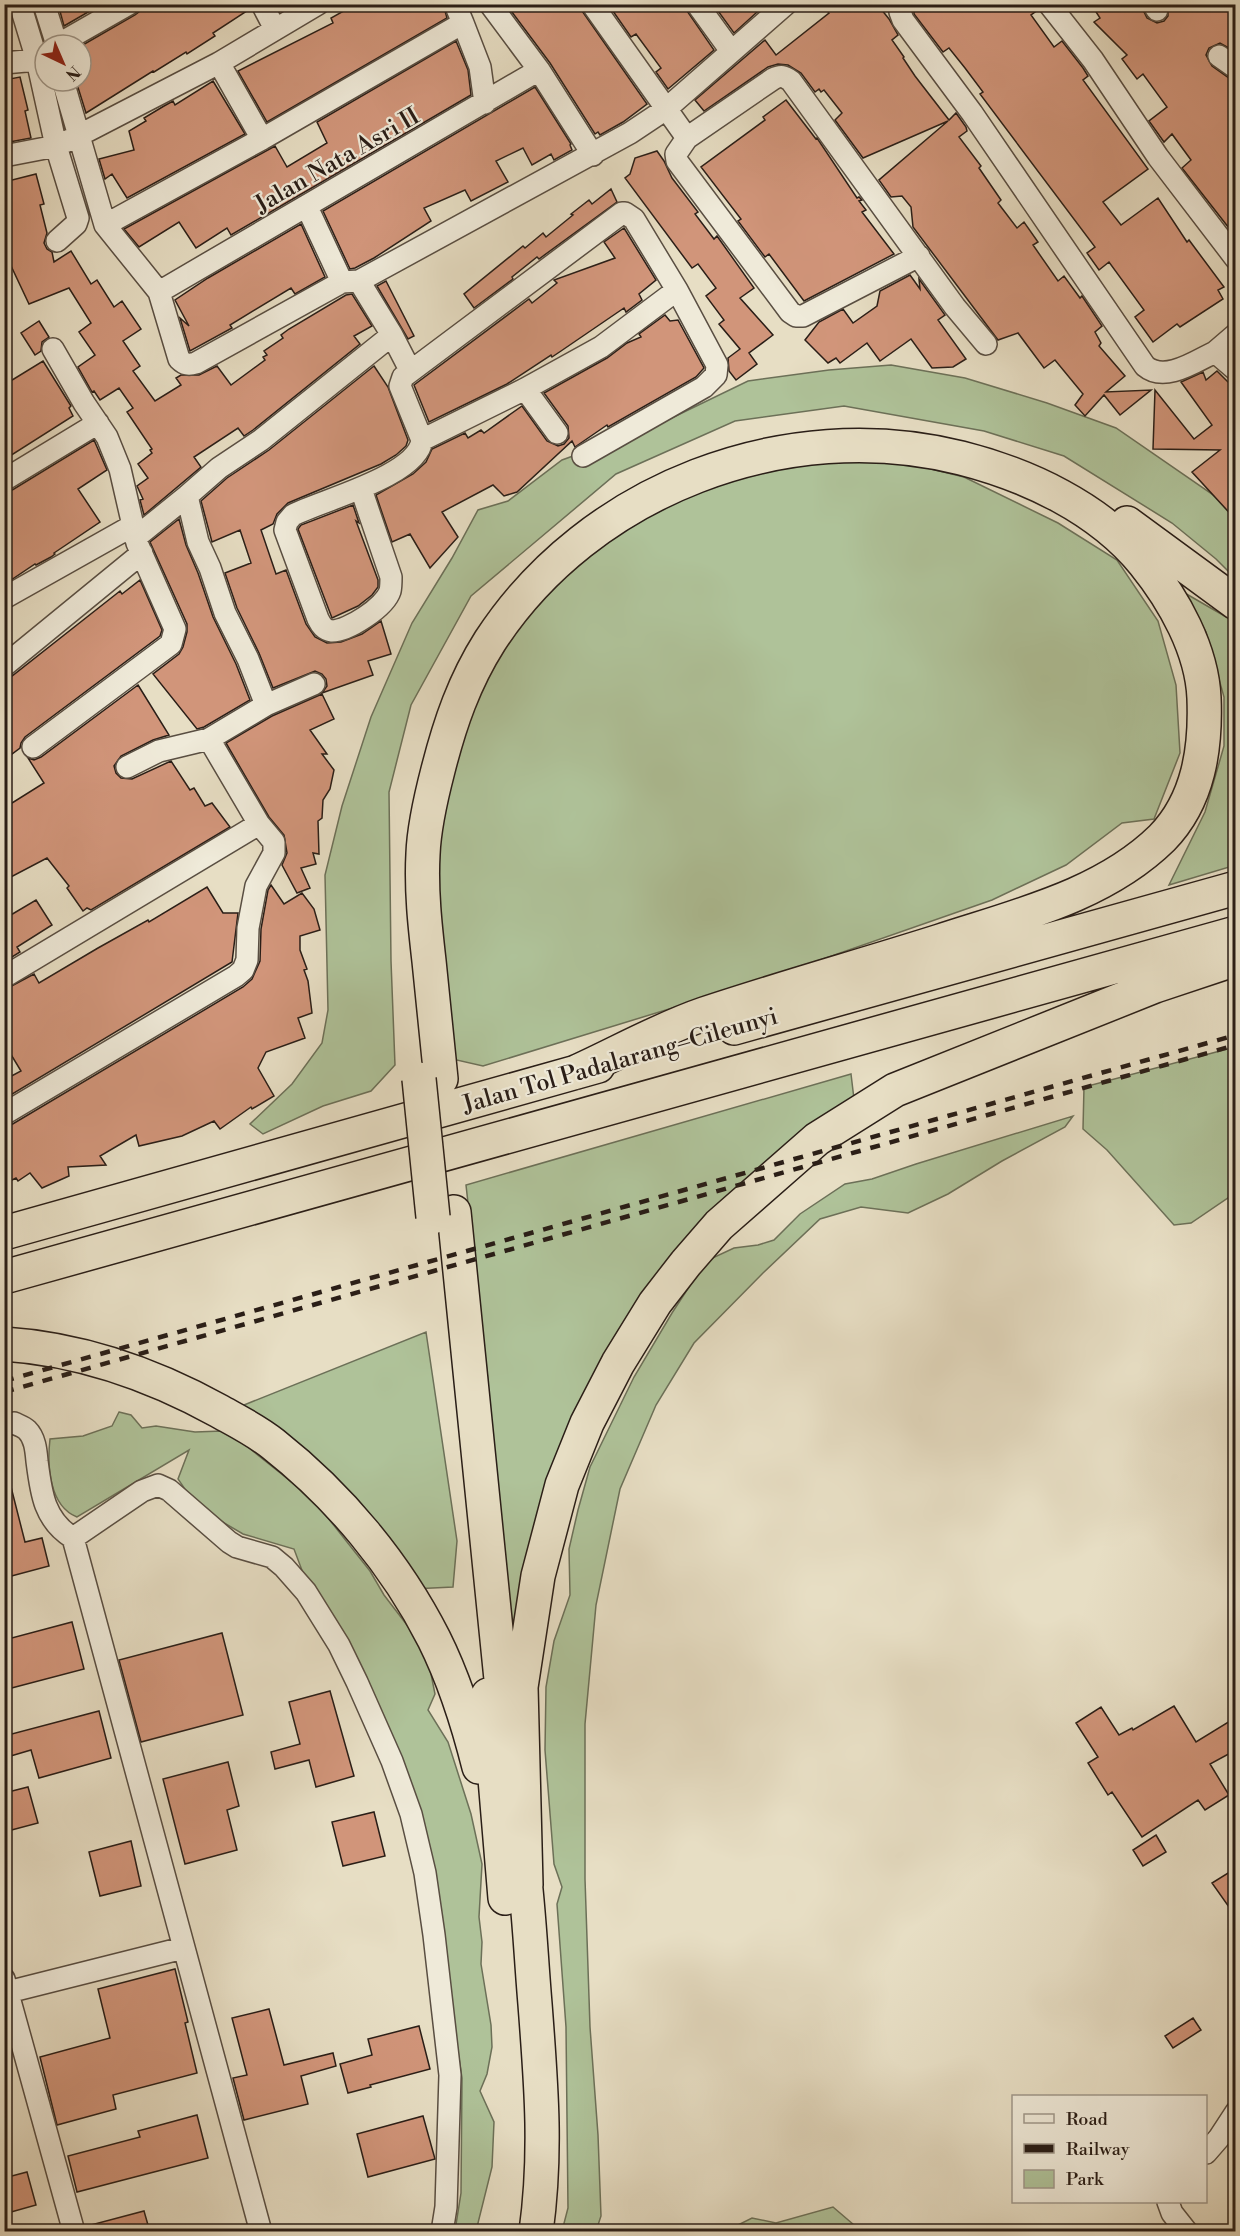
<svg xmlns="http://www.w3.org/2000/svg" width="1240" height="2236" viewBox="0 0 1240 2236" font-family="'Libre Bodoni',serif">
	<rect width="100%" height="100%" fill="#e7dec4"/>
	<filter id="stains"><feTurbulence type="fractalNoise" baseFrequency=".00333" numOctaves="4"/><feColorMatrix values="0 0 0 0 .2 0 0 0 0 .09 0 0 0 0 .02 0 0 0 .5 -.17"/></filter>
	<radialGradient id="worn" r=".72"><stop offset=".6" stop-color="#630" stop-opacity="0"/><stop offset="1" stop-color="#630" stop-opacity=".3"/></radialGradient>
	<!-- green -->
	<path fill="#afc299" stroke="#6c7058" stroke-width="1.5" d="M891 365 965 378 1047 403 1116 428 1235 510V578L1216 559 1172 523 1064 456 984 431 844 406 735 421 616 474 471 596 411 705 389 792 391 961 395 1065 371 1091 323 1106 263 1134 250 1124 292 1084 322 1043 328 1010 325 875 342 806 371 717 412 623 452 558 478 510 508 501 562 460 653 427 748 381 829 370Z
		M886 458 964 477 1058 523 1117 560 1158 621 1176 685 1180 753 1154 819 1122 823 1066 865 992 900 754 983 483 1066 452 1059 447 1033 435 815 486 672 534 603 601 540 700 489 796 461Z
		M1183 592 1235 622 1236 865 1169 885 1205 812 1224 746V697L1206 632Z
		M1235 1047V1193L1191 1223 1174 1225 1107 1150 1083 1129 1084 1087Z
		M851 1074 854 1099 615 1347 520 1630 508 1632 489 1441 488 1381 466 1185Z
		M1073 1116 1065 1127 1002 1161 948 1194 908 1213 861 1207 820 1219 763 1273 694 1343 656 1405 620 1489 596 1605 585 1724V1879L590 2027 598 2135 601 2216 596 2231H562L568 2208 566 2027 557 1904 562 1887 554 1864 545 1750 546 1687 554 1641 570 1595 569 1549 578 1510 590 1467 634 1377 672 1313 706 1261 734 1248 758 1245 774 1240 800 1214 845 1184 872 1179 916 1164Z
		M426 1332 457 1541 453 1587 412 1589 239 1407Z
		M119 1412 131 1415 142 1428 156 1426 195 1432 222 1431 244 1444 313 1499 370 1571 384 1595 420 1642 430 1669 435 1694 428 1710 448 1742 471 1814 482 1864 479 1917 482 1942 481 1964 491 2025 492 2047 487 2074 480 2091 494 2122 492 2167 476 2231H455L461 2193 462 2078 429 1857 306 1581 294 1549 243 1534 197 1507 178 1479 189 1450 77 1517C49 1506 47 1465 50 1439L83 1436 112 1426Z
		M833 2207 861 2231H735L734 2227 752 2218 776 2223Z"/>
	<!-- building -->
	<path fill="#d1957a" stroke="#2a1e17" stroke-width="1.5" d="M58 4H102L64 26Z
		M142 4H249L250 9 213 33 215 36 187 54 186 52 154 72 153 71 86 113 76 81H81V46L135 15 140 11Z
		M356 4H443L447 18 267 122 238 71 333 23 331 18Z
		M506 4H579L582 11 647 104 623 122 600 135 598 132 595 134 550 63Z
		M608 4H684L687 11 714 50 668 89 656 72 661 68 636 34 631 37Z
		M713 4H766L734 33Z
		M823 4H877L889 19 898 35 892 40 904 57 903 58 915 76 949 120 956 113 966 127 967 131 959 137 981 166 979 168 1001 200 998 203 1017 228 1024 222 1038 242 1033 245 1058 281 1064 276 1080 298 1082 296 1102 326 1095 332 1101 343 1099 346 1125 376 1106 392 1151 390 1120 415 1104 395 1085 416 1075 405 1083 394 1055 360 1044 368 1018 333 998 340 913 227 911 207 902 196 891 197 879 180 948 121 863 158 835 120 842 113 824 90 821 92 819 89 815 92 801 73 788 65 778 64 768 67 704 111 695 100 765 40 776 55 829 13Z
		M914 4H1036L1038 10 1031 15 1054 47 1062 41 1083 68 1088 76 1083 80 1148 169 1103 202 1121 225 1158 198 1187 242 1189 240 1224 287 1218 290 1223 299 1180 327 1177 324 1153 342 1135 317 1144 310 1109 262 1099 270 1087 253 1095 247 980 94 983 92 965 68 949 48 943 52 914 14Z
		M1091 4H1140L1147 18 1157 23 1164 21 1168 16V4H1236V52L1220 43 1209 48 1206 55 1212 66 1229 78 1236 81V237L1182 168 1191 160 1172 134 1164 142 1149 121 1167 107 1143 74 1137 79 1122 59 1127 55 1094 22 1100 18Z
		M456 41 468 70 471 95 231 235 227 228 196 248 179 222 139 247 124 229 275 146 287 167 327 143 317 122Z
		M20 77 28 110 25 111 31 138 4 143V80Z
		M213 81 245 134 127 198 112 174 105 179 99 159 134 150 129 131 146 121 144 118 164 106 173 101 175 105Z
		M535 87 571 144 570 145 572 150 554 160 551 154 532 165 523 148 496 161 508 182 471 201 465 190 424 208 431 221 374 258 355 268 350 269 323 211Z
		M786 100 816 139 817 138 857 198 859 197 862 200 859 201 866 210 862 212 894 254 804 301 769 254 765 257 738 221 741 219 701 167 765 120 763 117Z
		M657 151 664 161 672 178 698 212 695 214 714 239 717 236 754 288 740 298 773 335 749 353 757 364 736 380 729 371 728 358 740 349 719 324 724 320 706 296 716 288 698 264 692 268 625 178 630 174 635 158Z
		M36 174 44 204 40 205 47 233 44 243 47 249 52 252 54 262 71 251 91 284 97 280 114 307 122 301 141 329 123 341 140 366 133 371 155 401 181 385 176 378 181 375H199L217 366 231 385 265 360 263 357 267 355 264 351 283 338 281 335 289 329 346 295 352 294 372 326 354 336 360 344 253 430 244 436 238 428 194 457 201 467 144 515 140 500 143 499 137 486 148 478 138 464 152 453 150 450 152 449 127 412 133 408 119 388 100 400 94 391 92 392 78 367 95 355 79 332 91 323 69 288 29 304 4 251V224L10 223 4 200V182Z
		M611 189 617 202 539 259 537 257 512 277 513 279 474 308 464 294 523 246 525 248 543 233 546 237 573 215 571 214 589 200 592 204Z
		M301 224 325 277 295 294 291 288 230 325 232 328 190 351 180 318 189 326 175 300 208 278Z
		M624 228 656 280 639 294 642 300 626 312 624 308 561 351 552 357 551 355 507 384 429 422 414 385 529 299 532 303 557 283 554 280 615 258 604 242Z
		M910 275 920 289 919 279 945 315 938 320 966 359 953 367 932 368 911 339 880 361 867 343 840 363 836 358 828 363 805 340 819 322 843 309 853 323 877 306 880 291Z
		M386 281 414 336 408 339 377 286Z
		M665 315 670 321 678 320 704 368 696 377 608 427 607 425 575 447 572 441 517 492 504 496 493 485 442 512 458 537 430 568 410 534 392 542 376 495 413 474 426 462 432 449 465 433 468 438 481 430 484 433 522 406 547 441 558 446 564 444 569 438 568 426 544 393 607 358 627 343 641 337 639 334Z
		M39 321 49 337 42 342 41 351 35 355 21 333Z
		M43 361 71 406 69 408 73 416 10 456 4 447V385Z
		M374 366 388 387 408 440 406 446 396 455 381 464 288 503 277 514 273 524 261 530 276 574 286 570 306 624 315 637 327 643 341 642 362 634 381 621 391 654 368 661 373 675 322 693 327 686 326 679 322 674 315 671 273 688 259 653 237 608 225 573 251 563 240 530 212 542 201 501 227 478 269 450Z
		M1217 371 1236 390V520L1192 472 1220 450 1153 449 1155 390 1194 439 1212 425 1181 382 1203 372 1206 380Z
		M94 440 107 470 78 489 100 522 54 553 55 554 51 557 36 565 35 564 11 580 4 570V495Z
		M353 505 359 523 356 521 378 580V587L372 595 358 606 332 618 298 529 301 525Z
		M179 519 186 545 198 573 213 617 236 664 250 700 204 727 197 729 153 674 179 654 183 647 187 632V624L150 542Z
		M140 580 162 630 160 636 25 737 21 743 20 748 4 760V728L11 724 4 716V679L12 676 120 591 122 594Z
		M138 685 169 735 153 740 121 756 114 766 116 773 121 778 132 779 171 761 190 790 194 788 205 806 212 803 230 827 91 910 87 908 83 911 67 888 69 886 47 858 9 878 4 868V808L44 783 28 758 34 760 41 757Z
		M322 694 334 719 310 730 327 754H322L334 770 330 789 323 800 322 818 318 821 319 854 313 853 316 864 301 868 310 888 297 893 282 865 287 853 284 835 269 817 226 743 272 716Z
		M271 885 284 904 302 893 314 909 320 930 300 936V950L307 969 304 970 308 981 312 1013 298 1018 305 1038 266 1052 258 1068 274 1096 252 1109 251 1107 220 1129 214 1121 182 1136 139 1146 136 1135 100 1156 106 1165 68 1167 69 1176 42 1188 30 1173 18 1181 16 1178 4 1184V1127L11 1125 243 987 252 979 260 961 261 929 268 890Z
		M207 887 223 913H238L232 962 4 1099V1080L21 1071 4 1043V990L34 974 39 983 98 948 148 920 149 922Z
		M36 900 52 925 17 947 20 952 4 962V919Z
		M10 1483 25 1542 42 1538 49 1566 4 1578V1484Z
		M72 1622 84 1669 4 1690V1640Z
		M222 1633 243 1715 141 1742 119 1660Z
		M330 1691 354 1776 316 1787 309 1760 275 1769 271 1752 300 1744 289 1702Z
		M1174 1706 1196 1742 1230 1721 1236 1731V1750L1210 1764 1229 1795 1205 1810 1198 1800 1142 1837 1112 1792 1108 1795 1088 1763 1098 1757 1076 1723 1101 1707 1119 1735 1132 1728 1133 1730Z
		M99 1711 111 1758 39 1778 31 1750 4 1758V1736Z
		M228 1762 239 1806 227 1810 237 1850 185 1864 163 1779Z
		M28 1787 38 1823 4 1832V1793Z
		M374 1812 385 1856 343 1866 332 1822Z
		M1156 1835 1166 1852 1143 1866 1133 1850Z
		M131 1841 141 1886 100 1896 89 1852Z
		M1236 1868V1917L1212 1883Z
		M175 1969 188 2022 185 2023 197 2073 113 2095 116 2109 57 2125 40 2057 110 2038 98 1989Z
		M269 2009 284 2065 333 2053 336 2066 301 2076 308 2104 244 2120 233 2078 247 2075 232 2018Z
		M1193 2018 1201 2030 1173 2048 1165 2036Z
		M419 2026 430 2069 370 2085 371 2087 348 2093 340 2064 372 2055 368 2039Z
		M197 2115 208 2158 77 2192 68 2156 140 2137 138 2131Z
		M423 2116 435 2159 368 2177 357 2134Z
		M27 2172 36 2205 4 2214V2178Z
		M144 2211 150 2232H87V2226Z"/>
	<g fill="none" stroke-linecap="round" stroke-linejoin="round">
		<!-- minor casing -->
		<g stroke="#594e42" stroke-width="24">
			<path id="minor" d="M20 4 37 60 56 146 78 218 76 224 57 241
				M44 4 57 45
				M262 4 275 29
				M490 4 539 70 593 155
				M592 4 687 138
				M697 4 731 51
				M901 4 900 12 903 20 972 113 1145 366C1165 383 1196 361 1215 352
				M1049 4 1093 60 1158 157 1236 259
				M1153 4 1157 10
				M463 23 480 67 485 103
				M57 45 129 4
				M1219 56 1236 68
				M4 63 37 60
				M219 63 262 139
				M63 81 105 225 159 292 179 359C185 365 189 365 196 363L342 282
				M4 156 56 146 74 138 219 63 318 4
				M307 207 342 282 359 281 392 335
				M105 225 262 139 463 23 455 4
				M919 256 803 316H796L790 312 677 161 676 154 687 138 773 79C781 75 784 76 791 81L955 307 986 344
				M359 281 630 133 666 109 786 4
				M159 292 539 70
				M1236 334 1215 352 1236 370
				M525 389 557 433
				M422 440 400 386 403 377 622 213H625L634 219 677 290 717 365 716 375 704 387 583 456
				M4 480 98 423
				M361 489 391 577C391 581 391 587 390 591 385 607 348 631 332 631 324 630 321 625 318 619L285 530 287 522 293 515C322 500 418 476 422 440L525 389 601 347 677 290
				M187 496 198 542 210 568 225 613 248 659 266 705
				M135 538 187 496 219 468 261 440 392 335 410 370
				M4 598 132 526
				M4 666 142 553
				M33 747 171 644 175 629 137 543 120 469 107 437 84 403 53 349
				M127 767 159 751 209 739
				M4 977 259 824
				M4 1114 236 976 243 970 247 960 248 928 256 886 274 853V842L259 824 209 739 266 705 314 684
				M4 1425 14 1423C18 1425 24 1427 27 1430 35 1438 36 1450 37 1461 41 1493 44 1520 73 1538L261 2232
				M73 1538 142 1491 158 1485 169 1490 229 1542 237 1547 272 1557 284 1567 306 1592 339 1645 357 1682 392 1761 411 1814 425 1873 434 1935 450 2075 446 2207 442 2232
				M4 1979 74 2232
				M4 1993 183 1948
				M1206 2153 1219 2138 1236 2112
				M1168 2202 1172 2213 1187 2232"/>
		</g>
		<!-- motorway casing -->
		<g stroke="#2a1e17" stroke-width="36">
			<path id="motorway" d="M1127 523 1236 603
				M734 1028 1236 888
				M441 1079C437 1040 433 1001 429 961 425 926 421 890 423 854 424 826 431 797 438 770 450 723 464 682 490 641 589 489 786 414 961 458 1028 475 1099 508 1144 563 1174 600 1202 650 1204 698 1206 748 1199 800 1162 838 1103 896 1016 916 940 941 861 966 782 988 704 1014 660 1029 618 1053 576 1072
				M454 1212 505 1719
				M4 1233 598 1066
				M4 1277 1236 933
				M4 1344C81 1349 152 1374 219 1411 237 1421 257 1431 273 1444 339 1496 396 1564 434 1639 454 1679 468 1723 479 1767
				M488 1695 505 1898
				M523 1863C529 1909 531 1957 535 2004 541 2083 547 2152 536 2232
				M526 1885 521 1687 538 1576 562 1485 587 1423 618 1363 655 1303 686 1263 719 1225 817 1139 895 1090 1155 986 1236 959"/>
		</g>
		<!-- minor -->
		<use href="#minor" stroke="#efead9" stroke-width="21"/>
		<!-- motorway -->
		<use href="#motorway" stroke="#e7dec4" stroke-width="33"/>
		<!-- rail -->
		<path stroke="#2a1e17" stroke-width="4.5" stroke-dasharray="10 10" stroke-linecap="butt" d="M4 1381 1236 1035
			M4 1392 1236 1045"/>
		<!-- motorway-bridge casing -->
		<g stroke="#2a1e17" stroke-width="36" stroke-linecap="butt">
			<path id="motorway-bridge" d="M419 1079 433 1217"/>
		</g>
		<!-- motorway-bridge -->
		<use href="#motorway-bridge" stroke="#e7dec4" stroke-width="33"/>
	</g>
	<g text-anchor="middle" stroke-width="4.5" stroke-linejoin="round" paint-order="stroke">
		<!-- street labels -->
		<g font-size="24" fill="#2a1e17" stroke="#efead9">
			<text transform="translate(337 160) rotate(-30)" y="8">Jalan Nata Asri II</text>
			<text transform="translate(620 1060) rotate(-16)" y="8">Jalan Tol Padalarang–Cileunyi</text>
		</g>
	</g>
	<!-- margin -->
	<rect width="1240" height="2236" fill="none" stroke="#e7dec4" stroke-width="24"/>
	<rect x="6" y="6" width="1228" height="2224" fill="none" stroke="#2a1e17" stroke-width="3"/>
	<rect x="12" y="12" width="1216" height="2212" fill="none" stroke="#2a1e17" stroke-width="1.5"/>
	<!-- legend -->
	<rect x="1012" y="2095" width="195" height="108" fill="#efead9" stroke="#a0988b" stroke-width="1.5"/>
	<rect x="1024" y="2114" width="30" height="9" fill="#efead9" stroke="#a0988b" stroke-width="1.5"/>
	<text x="1066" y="2125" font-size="18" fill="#2a1e17">Road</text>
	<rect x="1024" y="2144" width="30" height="9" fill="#2a1e17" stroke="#a0988b" stroke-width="1.5"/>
	<text x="1066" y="2155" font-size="18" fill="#2a1e17">Railway</text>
	<rect x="1024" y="2170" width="30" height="18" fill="#afc299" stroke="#a0988b" stroke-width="1.5"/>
	<text x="1066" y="2185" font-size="18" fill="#2a1e17">Park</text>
	<!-- north arrow -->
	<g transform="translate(63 63) rotate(136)"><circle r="28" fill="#efead9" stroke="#a0988b" stroke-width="1.5"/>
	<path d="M0-4.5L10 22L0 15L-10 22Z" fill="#8f2418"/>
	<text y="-9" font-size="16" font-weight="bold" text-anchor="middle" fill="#2a1e17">N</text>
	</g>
	<rect width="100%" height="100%" filter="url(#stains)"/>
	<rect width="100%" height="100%" fill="url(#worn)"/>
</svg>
